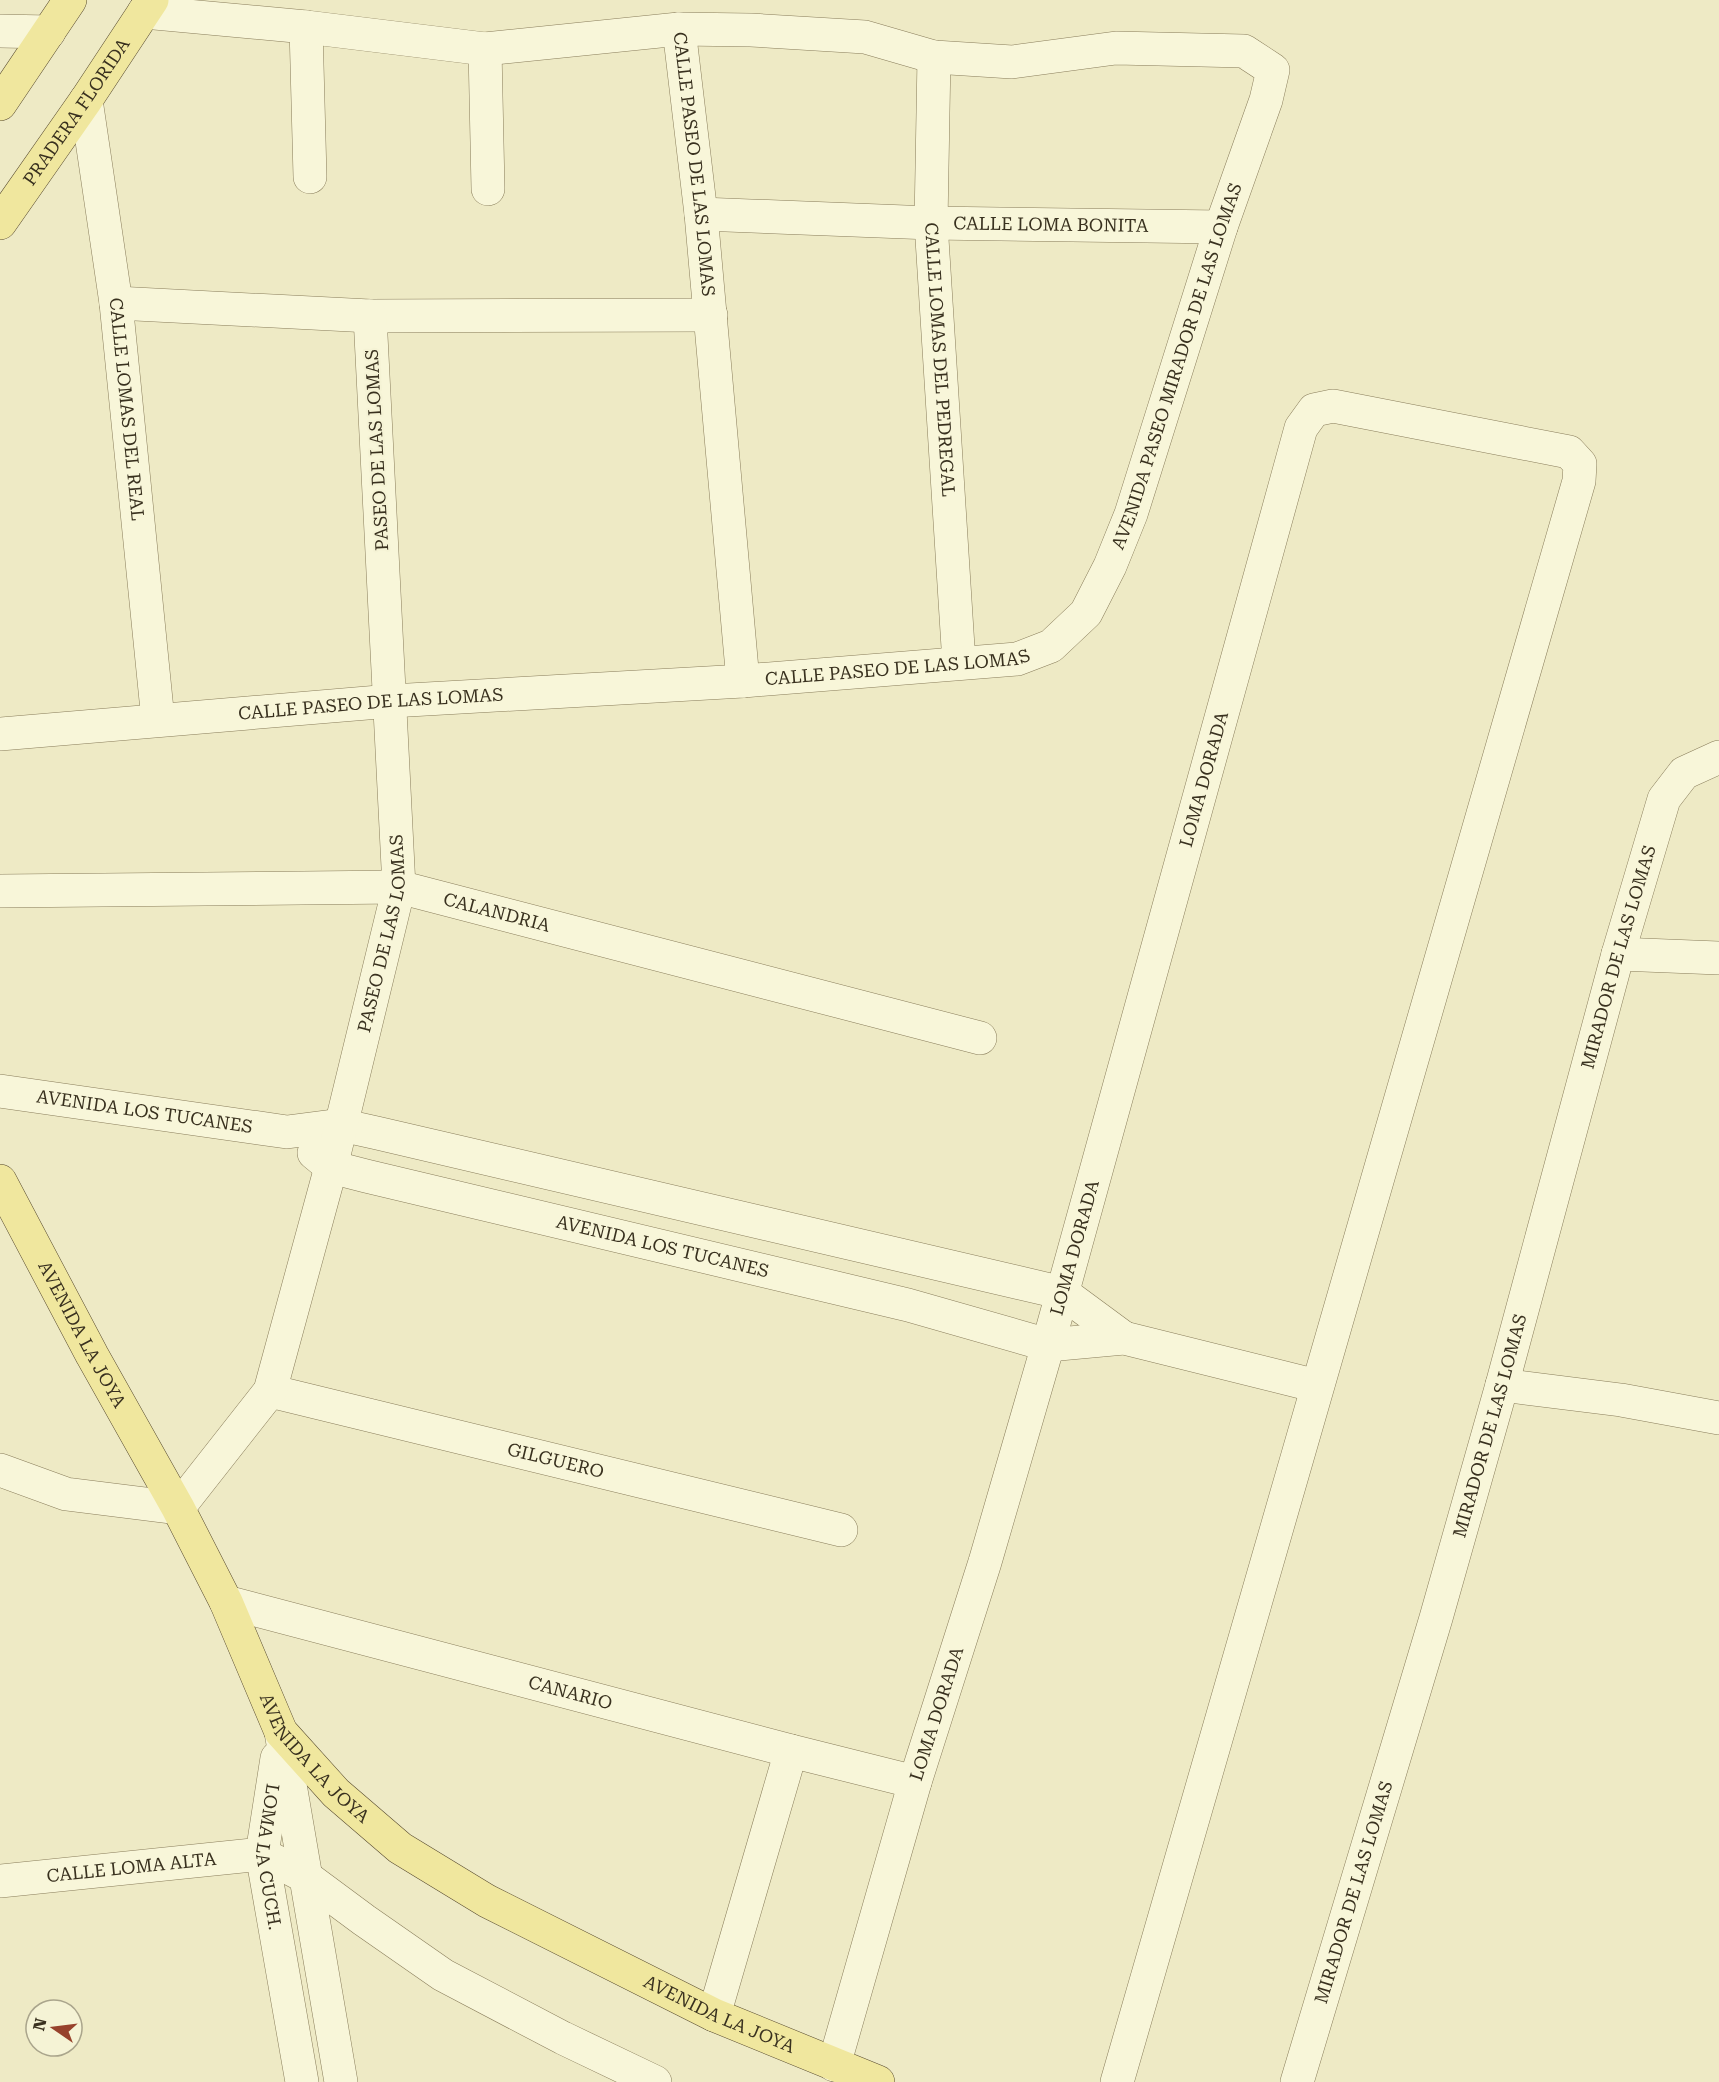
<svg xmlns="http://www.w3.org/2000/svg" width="1719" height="2082" viewBox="0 0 1719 2082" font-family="'Roboto Serif',serif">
	<rect width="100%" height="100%" fill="#eeeac5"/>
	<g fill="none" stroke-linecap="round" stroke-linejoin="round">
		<!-- minor casing -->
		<g stroke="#897d5b" stroke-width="34">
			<g id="minor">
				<path d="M306 27 310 177"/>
				<path id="s1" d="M679 29 701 214 743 681"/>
				<path d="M0 31 49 32"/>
				<path d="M485 49 488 189"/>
				<path id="s2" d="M934 57 931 223 959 663"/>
				<path id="s3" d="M86 100 116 303 158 720"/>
				<path id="s4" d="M701 214 931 223 1221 227"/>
				<path d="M116 303 370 316 711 315"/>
				<path id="s5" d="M0 734 391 701 743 681 1017 659 1051 646 1086 613 1110 566 1131 514 1221 227 1266 100 1273 70 1244 51 1116 48 1012 62 934 57 865 37 751 30 679 29 485 49 306 27 144 12"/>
				<path id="s6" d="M0 891 399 887 980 1038"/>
				<path d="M1618 954 1719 958"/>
				<path id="s7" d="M0 1091 287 1132 341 1125 377 1133 1063 1293 1124 1338"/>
				<path id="s8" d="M314 1153 331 1167 366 1176 908 1305 1048 1345 1124 1338 1317 1386"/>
				<path d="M1502 1385 1621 1400 1719 1418"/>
				<path id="s9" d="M270 1391 841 1530"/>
				<path id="s10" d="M0 1470 66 1494 178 1508 270 1391 331 1167 399 887 370 316"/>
				<path id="s11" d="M226 1602 791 1751 915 1782"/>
				<path d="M281 1732 341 2082"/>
				<path id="s12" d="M277 1758 262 1854 302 2082"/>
				<path d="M262 1854 306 1877 364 1920 443 1975 563 2038 655 2082"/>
				<path id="s13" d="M0 1881 262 1854"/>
				<path d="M714 2015 791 1751"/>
				<path id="s14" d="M834 2065 915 1782 985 1562 1048 1345 1301 428 1314 410 1333 406 1569 452 1580 464 1579 481 1117 2082"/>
				<path id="s15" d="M1297 2082 1436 1618 1502 1385 1618 954 1664 799 1684 773 1719 757"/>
			</g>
		</g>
		<!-- major casing -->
		<g stroke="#574a30" stroke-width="34">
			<g id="major">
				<path d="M0 104 70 0"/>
				<path id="s16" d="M0 223 86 100 152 0"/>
				<path id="s17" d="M0 1181 92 1355 178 1508 226 1602 281 1732 336 1793 400 1848 487 1901 714 2015 878 2082"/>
			</g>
		</g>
		<!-- minor -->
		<use href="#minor" stroke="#f8f6d9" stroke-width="33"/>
		<!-- major -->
		<use href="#major" stroke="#f0e79e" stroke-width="33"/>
	</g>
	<g text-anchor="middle" stroke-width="4.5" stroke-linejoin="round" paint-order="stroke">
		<!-- street labels -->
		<g font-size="18" fill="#39311f" stroke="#f5f3d5">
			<text dy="6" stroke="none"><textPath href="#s16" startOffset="135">PRADERA FLORIDA</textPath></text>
			<text dy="6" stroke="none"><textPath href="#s1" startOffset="136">CALLE PASEO DE LAS LOMAS</textPath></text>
			<text dy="6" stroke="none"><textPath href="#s4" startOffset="350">CALLE LOMA BONITA</textPath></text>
			<text dy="6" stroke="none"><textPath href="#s2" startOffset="303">CALLE LOMAS DEL PEDREGAL</textPath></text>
			<text dy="6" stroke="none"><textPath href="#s5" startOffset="1368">AVENIDA PASEO MIRADOR DE LAS LOMAS</textPath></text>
			<text dy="6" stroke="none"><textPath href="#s3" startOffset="312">CALLE LOMAS DEL REAL</textPath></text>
			<text transform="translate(377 450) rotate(-93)" y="6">PASEO DE LAS LOMAS</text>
			<text dy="6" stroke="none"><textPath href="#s5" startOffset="900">CALLE PASEO DE LAS LOMAS</textPath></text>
			<text dy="6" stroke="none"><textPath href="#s5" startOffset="372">CALLE PASEO DE LAS LOMAS</textPath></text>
			<text dy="6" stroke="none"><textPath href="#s14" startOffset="1338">LOMA DORADA</textPath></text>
			<text dy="6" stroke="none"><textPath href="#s6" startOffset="500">CALANDRIA</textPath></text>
			<text dy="6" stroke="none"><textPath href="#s10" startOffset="804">PASEO DE LAS LOMAS</textPath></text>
			<text dy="6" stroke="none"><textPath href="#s15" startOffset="1170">MIRADOR DE LAS LOMAS</textPath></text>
			<text dy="6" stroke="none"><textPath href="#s7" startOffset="146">AVENIDA LOS TUCANES</textPath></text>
			<text dy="6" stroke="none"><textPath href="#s8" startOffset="363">AVENIDA LOS TUCANES</textPath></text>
			<text dy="6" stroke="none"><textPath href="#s14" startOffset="852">LOMA DORADA</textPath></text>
			<text dy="6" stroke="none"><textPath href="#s17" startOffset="174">AVENIDA LA JOYA</textPath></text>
			<text dy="6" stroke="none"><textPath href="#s15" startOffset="684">MIRADOR DE LAS LOMAS</textPath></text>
			<text dy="6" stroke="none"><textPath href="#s9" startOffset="294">GILGUERO</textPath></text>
			<text dy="6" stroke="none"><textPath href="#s11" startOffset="356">CANARIO</textPath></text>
			<text dy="6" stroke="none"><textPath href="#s14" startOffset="366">LOMA DORADA</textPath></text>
			<text dy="6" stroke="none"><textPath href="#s17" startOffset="660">AVENIDA LA JOYA</textPath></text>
			<text dy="6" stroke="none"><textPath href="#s12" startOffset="100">LOMA LA CUCH.</textPath></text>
			<text dy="6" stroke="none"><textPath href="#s13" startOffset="132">CALLE LOMA ALTA</textPath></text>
			<text dy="6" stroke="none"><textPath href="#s15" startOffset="198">MIRADOR DE LAS LOMAS</textPath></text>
			<text dy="6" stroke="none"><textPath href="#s17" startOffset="1146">AVENIDA LA JOYA</textPath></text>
		</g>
	</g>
	<!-- north arrow -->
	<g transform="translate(54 2028) rotate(284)"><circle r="28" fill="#f5f3d5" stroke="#aaa58c" stroke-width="1.5"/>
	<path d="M0-4.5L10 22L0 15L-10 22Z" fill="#97422c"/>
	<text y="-9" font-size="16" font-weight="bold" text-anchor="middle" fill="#39311f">N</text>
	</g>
</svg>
